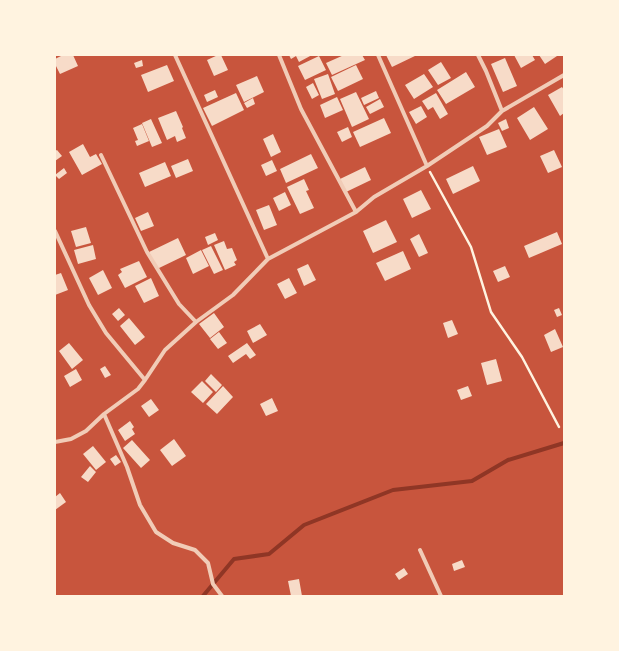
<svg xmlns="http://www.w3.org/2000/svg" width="619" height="651" viewBox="0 0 619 651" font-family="'Zilla Slab',serif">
	<rect width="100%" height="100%" fill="#c8553d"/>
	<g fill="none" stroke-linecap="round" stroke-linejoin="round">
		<!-- stream -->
		<path stroke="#8f3625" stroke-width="4" d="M203 596 234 559 269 554 304 525 393 490 472 481 508 460 564 443"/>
	</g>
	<!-- building -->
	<path fill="#f7dbc8" d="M63 55H73L78 66 60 74 55 64V59Z
		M218 55H221L228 70 214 76 207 60Z
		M289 55H312L299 62 296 56 291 59Z
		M344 55H362L365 60 332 75 326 63Z
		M386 55H417L392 67Z
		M514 55H532L535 60 521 68Z
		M539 55H557V56L545 64Z
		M319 56 326 70 305 80 298 66Z
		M505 58 517 86 503 92 491 64Z
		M142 60 143 66 136 68 134 63Z
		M441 62 451 78 438 85 428 70Z
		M167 65 174 81 148 92 141 75Z
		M356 65 363 79 338 91 331 77Z
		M466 72 475 87 446 104 437 90Z
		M328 74 335 94 322 99 314 79Z
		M424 74 433 87 414 99 405 85Z
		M257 76 264 92 244 102 236 85Z
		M313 83 319 95 312 99 306 87Z
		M562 87 564 90V113L560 116 548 95Z
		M215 90 218 97 207 102 204 95Z
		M376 91 379 98 364 105 361 98Z
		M356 92 369 119 352 127 340 99Z
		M236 93 244 110 212 126 203 108Z
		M436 93 448 114 440 119 433 107 428 110 422 101Z
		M337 97 343 110 325 118 320 105Z
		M253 98 255 104 247 108 244 103Z
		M380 99 384 107 370 114 366 107Z
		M421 106 427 117 416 124 409 112Z
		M534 107 548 129 530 140 517 118Z
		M176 111 183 127 182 128 186 138 177 142 175 136 167 140 158 118Z
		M384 118 391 133 360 147 353 132Z
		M151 119 162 143 152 147 142 123Z
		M506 119 509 128 502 131 498 123Z
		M142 124 149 141 137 146 135 141 138 140 133 128Z
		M348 127 352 137 342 142 337 132Z
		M499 129 507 147 487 155 479 137Z
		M273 134 281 152 271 157 263 139Z
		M83 144 90 157 96 154 102 164 82 175 69 152Z
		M57 150 62 156 55 161V151Z
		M554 150 562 167 548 173 540 156Z
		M311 154 318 168 286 183 280 169Z
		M188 159 193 171 176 178 171 166Z
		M272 160 277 171 266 176 261 165Z
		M165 162 171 176 145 187 139 173Z
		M473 166 480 181 453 194 446 179Z
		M365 167 371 180 346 192 340 179Z
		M64 168 67 173 59 179 55 175Z
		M304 179 309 190 306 191 314 208 300 214 287 187Z
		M421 190 431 209 412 218 403 199Z
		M285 192 291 205 279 211 273 198Z
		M269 205 277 225 264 230 256 210Z
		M148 212 154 226 141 231 135 218Z
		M386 220 397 242 373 253 363 231Z
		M86 227 91 243 76 247 71 231Z
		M557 232 562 244 529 258 524 246Z
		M215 233 218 240 208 245 205 237Z
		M419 234 428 253 419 257 410 239Z
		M178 238 186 255 157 269 149 252Z
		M224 241 227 249 232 248 237 260 234 262 236 265 225 270 214 245Z
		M93 245 96 259 78 264 74 250Z
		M211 246 223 270 214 274 202 250Z
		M201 250 209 266 193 274 186 258Z
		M403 251 411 269 385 281 376 263Z
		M139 261 147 277 125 288 118 275 122 272 120 269Z
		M308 264 316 280 304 286 297 269Z
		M505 266 510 277 498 282 493 271Z
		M103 270 112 288 98 295 89 278Z
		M61 273 68 290 55 295V275Z
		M151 278 159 296 144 303 135 286Z
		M289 278 297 293 285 299 277 284Z
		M119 308 125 315 118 321 112 314Z
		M559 308 562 315 557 317 554 310Z
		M214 313 224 327 210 338 199 324Z
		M129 318 145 337 135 345 120 326Z
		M452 320 458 334 448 338 443 323Z
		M260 324 267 335 253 343 247 331Z
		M555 329 563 347 551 352 544 335Z
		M219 332 227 343 218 349 210 339Z
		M69 343 83 360 72 369 59 351Z
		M247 343 256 355 250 359 246 354 233 363 228 356Z
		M496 359 502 381 487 385 481 363Z
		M105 366 111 375 105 378 100 369Z
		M76 369 82 380 70 387 64 376Z
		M211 374 222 385 216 392 205 381Z
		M202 381 213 392 203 403 191 392Z
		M223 386 233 397 217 414 206 404Z
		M468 386 472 396 461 400 457 390Z
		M272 398 278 411 266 416 260 404Z
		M151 399 159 410 149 417 141 406Z
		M130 421 134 427 132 429 135 434 125 441 118 430Z
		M174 439 186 456 172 466 160 450Z
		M132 440 150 460 141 468 123 448Z
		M93 446 106 462 96 470 83 454Z
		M116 455 121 462 115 466 110 459Z
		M90 466 96 472 88 482 81 477Z
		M60 493 66 502 55 510V497Z
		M462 560 465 567 454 571 452 564Z
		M404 568 408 574 399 580 395 574Z
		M299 579 302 596H291L288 581Z"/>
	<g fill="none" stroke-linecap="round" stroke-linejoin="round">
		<!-- path -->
		<path stroke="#fff3e0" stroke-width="2.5" d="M430 172 471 247 491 312 522 357 559 427"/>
		<!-- minor -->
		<path stroke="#f1ccb7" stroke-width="4" d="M175 55 268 259
			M279 55 301 109 356 212
			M378 55 427 166
			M478 55 486 71 502 111
			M101 155 147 252 179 304 196 322
			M55 231 89 305 106 333 145 380
			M104 414 127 467 140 505 156 532 173 543 195 550 208 563 213 584 222 596
			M55 442 71 439 86 431 104 414 138 389 145 380 165 350 196 322 233 295 268 259 356 212 374 197 427 166 487 126 502 111 564 75
			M420 550 441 596"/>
	</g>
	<!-- border -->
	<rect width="619" height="651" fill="none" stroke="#fff3e0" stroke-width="112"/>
</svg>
